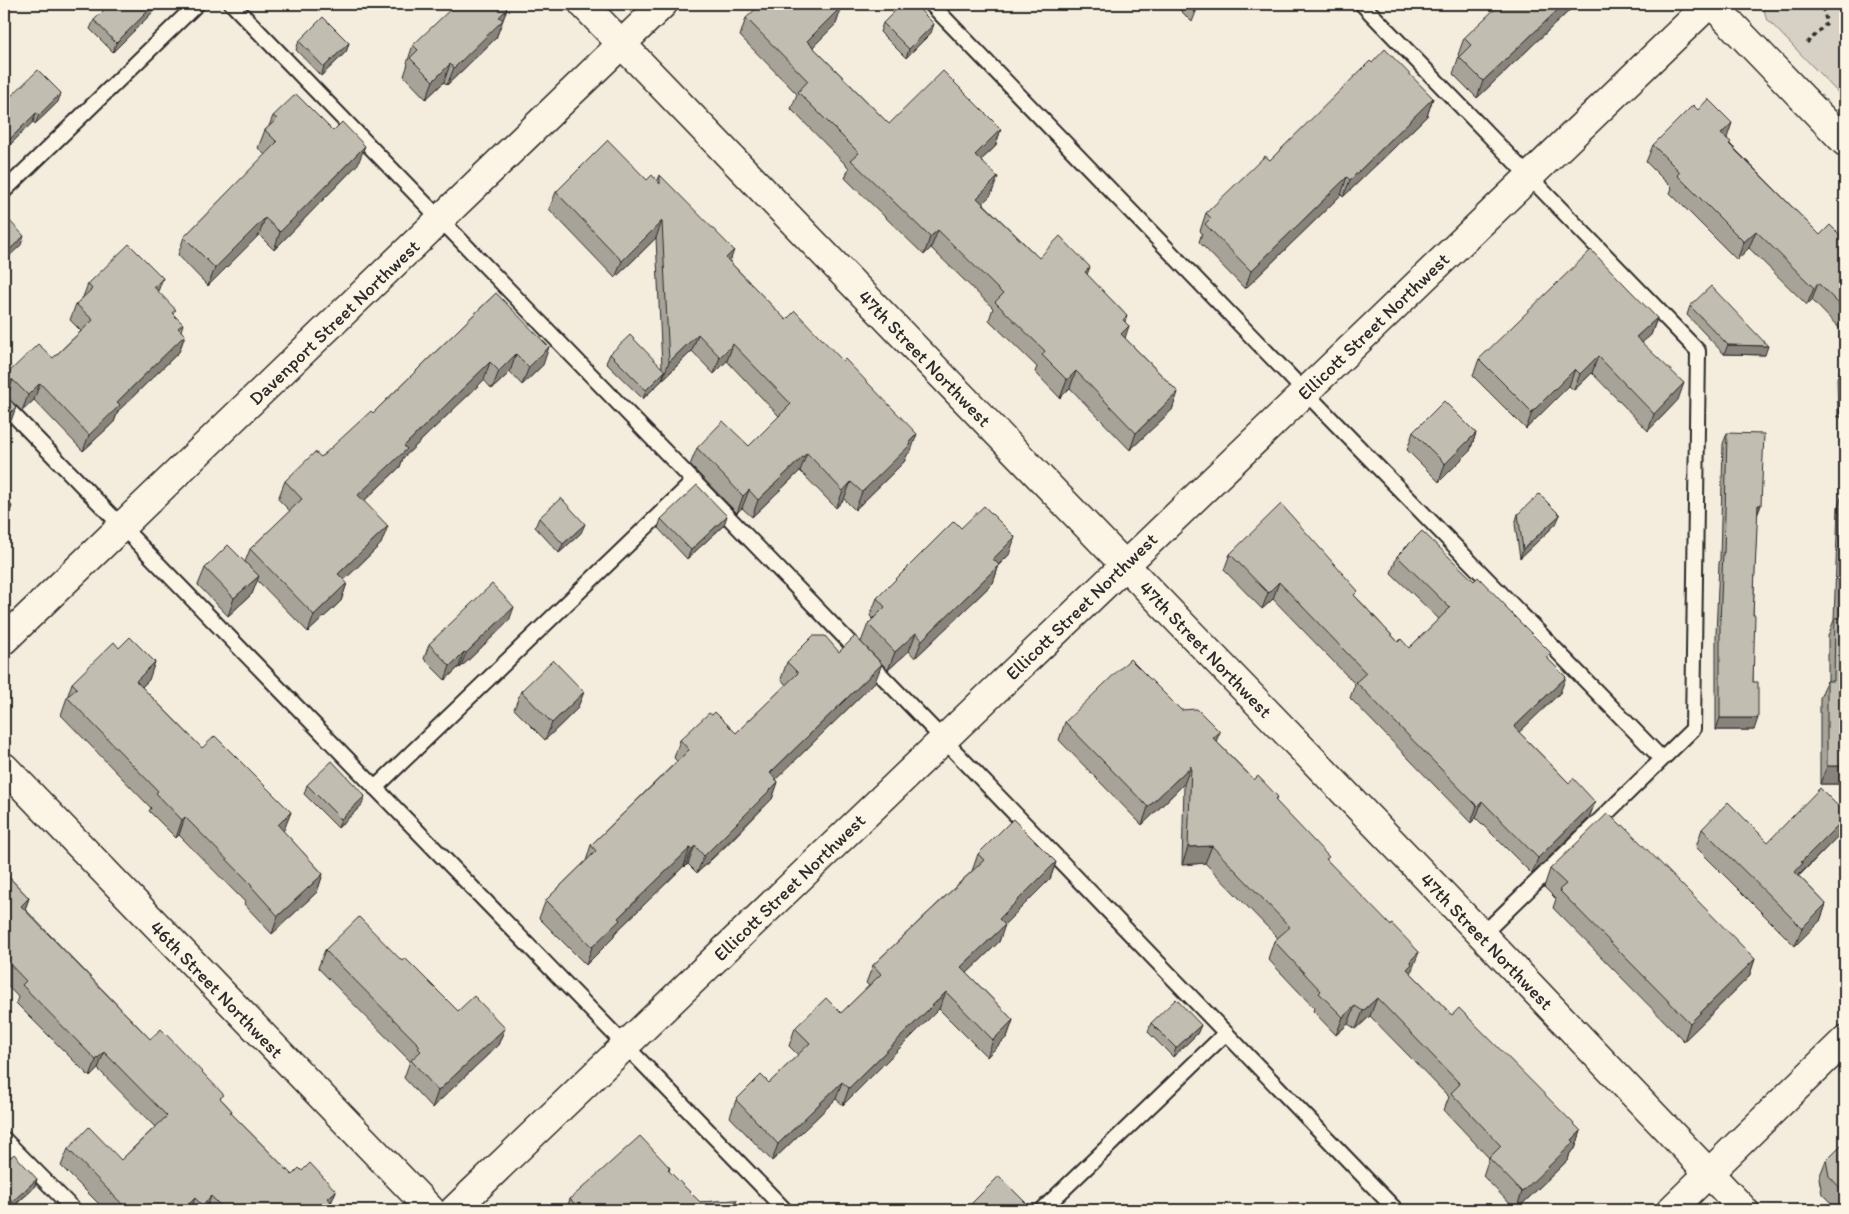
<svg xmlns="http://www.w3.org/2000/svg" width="1849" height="1214" viewBox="0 0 1849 1214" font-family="Itim,sans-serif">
	<rect width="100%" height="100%" fill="#f4edde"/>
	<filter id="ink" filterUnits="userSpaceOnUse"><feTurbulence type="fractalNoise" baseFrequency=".02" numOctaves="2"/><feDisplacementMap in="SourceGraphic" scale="10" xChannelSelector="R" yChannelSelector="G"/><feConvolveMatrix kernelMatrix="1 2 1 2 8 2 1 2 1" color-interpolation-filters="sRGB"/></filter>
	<g filter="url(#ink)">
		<!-- green -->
		<path fill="#d6d1c4" stroke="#807e78" d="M1763 4H1845V100L1766 18Z"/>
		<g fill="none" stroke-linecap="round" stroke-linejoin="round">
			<!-- service casing -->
			<g stroke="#2b2b2b" stroke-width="18">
				<path id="service" d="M232 4 943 739 1396 1210
					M931 4 1336 424 1662 759
					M1362 4 1698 351 1693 729 1482 935
					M4 191 197 4
					M4 405 785 1210
					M375 788 694 481
					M4 1139 74 1210
					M1042 1210 1226 1033"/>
			</g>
			<!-- minor casing -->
			<g stroke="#2b2b2b" stroke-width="31">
				<path id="minor" d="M583 4 1482 935 1744 1210
					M1712 4 1845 142
					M4 640 663 4
					M454 1210 1709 4
					M1671 1210 1845 1040"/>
			</g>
			<!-- tertiary casing -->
			<g stroke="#2b2b2b" stroke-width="31">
				<path id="tertiary" d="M4 767 431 1210"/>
			</g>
			<!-- path -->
			<path stroke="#2b2b2b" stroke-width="3" stroke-dasharray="4 4" stroke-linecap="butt" d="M1807 43 1827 23 1823 10 1824 4"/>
			<!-- service -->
			<use href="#service" stroke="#fcf5e5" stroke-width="14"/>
			<!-- minor -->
			<use href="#minor" stroke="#fcf5e5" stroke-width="28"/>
			<!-- tertiary -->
			<use href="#tertiary" stroke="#fcf5e5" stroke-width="28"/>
		</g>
		<!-- wall -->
		<path fill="#a7a398" stroke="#2b2b2b" d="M110 4H161L113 52 90 29 94 20Z
			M1174 4H1199L1192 22Z
			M842 6 836 24 813 47 889 124 1001 129 995 147 981 160 991 195 983 203 1039 258 1087 275 1127 316 1125 322V338L1178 392 1172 410 1130 450 1070 388 1060 398 1035 372 1037 367 989 320 993 308 931 248 924 255 845 178 849 168 791 109 797 94 740 36 746 18Z
			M1573 7 1477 98 1453 74 1459 56 1458 55 1464 38Z
			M507 9 496 38 447 85 444 82 426 99 404 76 408 64 407 63 413 45Z
			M883 23 931 33 906 58 880 32Z
			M299 41 349 43 346 52 321 76 296 50Z
			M1372 63 1433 98 1427 116 1343 197 1341 195 1245 289 1199 242 1202 233 1200 231 1206 213 1270 160Z
			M58 102 35 124 33 122 4 151V103Z
			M273 116 358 164 274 250 259 235 208 286 178 255 184 237 265 155 258 148 265 130 269 126Z
			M1727 138 1730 144 1820 235 1845 240V334L1812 300 1807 305 1749 248 1737 260 1670 193 1672 188 1646 162 1653 145Z
			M660 175 730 262 911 451 907 455 904 462 855 510 844 499 836 508 800 471 752 517 742 508 737 513 690 465 697 448 749 446 779 416 727 361 714 374 692 351 643 399 606 363 610 354 662 367 656 238 615 278 549 209 556 192 647 180 657 181Z
			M88 284 158 292 174 315 183 324 181 331 185 335 179 352 118 411 114 422 83 451 34 400 22 411 7 397 10 424 4 377 53 358 81 331 70 320 76 304 83 297Z
			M496 293 543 365 522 385 510 372 492 389 484 380 403 458 400 467 364 501 381 544 344 580 347 583 341 601 308 632 257 580 252 594 228 616 198 585 205 568 245 562 250 549 290 511 278 499 285 481 321 457 373 413Z
			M1690 306 1765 355 1724 354 1687 315Z
			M1657 318 1651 335 1642 342 1678 400 1648 431 1592 373 1574 390 1569 386 1526 429 1473 376 1479 359Z
			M1844 360 1845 417H1838L1837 378Z
			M1845 421V784H1820V698L1827 681H1828V636L1834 620 1838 507 1842 495Z
			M1413 432 1476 433 1470 451 1439 482 1407 450Z
			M1727 433 1761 505 1757 515 1753 615V682L1754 730H1716V634L1719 563 1720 559 1723 444Z
			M1518 514 1556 524 1520 558 1515 524Z
			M539 518 581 533 559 553 535 527Z
			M661 519 724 525 687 559 658 528Z
			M961 528 1009 555 999 565 993 583 915 658 909 651 888 670 861 642 868 624 873 619 870 616 877 598Z
			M1230 554 1356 597 1398 642 1409 648 1439 619 1391 573 1397 556 1474 581 1506 606 1505 608 1548 659 1560 693 1519 732 1569 783 1595 802 1589 818 1532 874 1476 818 1471 823 1350 698 1355 684 1273 599 1262 609 1224 570Z
			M509 621 460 668 459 667 445 680 424 659 429 644Z
			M839 652 875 682 776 779 778 782 772 799 726 846 697 873 688 864 685 867 684 866 615 933 613 938 586 965 539 918 546 900 586 861 591 845 677 761 674 758 680 740 712 715 736 733 786 685 781 679 787 662Z
			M149 680 142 687 202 748 291 812 283 831 323 874 317 892 272 934 244 904 245 902 179 835 176 838 149 811 151 808 61 715 72 683Z
			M521 691 584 692 577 709 545 740 514 709Z
			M1181 710 1216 741 1276 802 1328 861 1412 970 1410 972 1452 1015 1581 1131 1575 1149 1570 1153 1568 1160 1516 1210 1483 1176 1489 1158 1444 1110 1449 1097 1370 1016 1356 1029 1348 1024 1336 1035 1313 1011 1314 1008 1268 959 1274 941 1278 938 1205 863 1182 865 1184 784 1142 825 1059 740 1065 722Z
			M307 785 362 805 338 828 304 794Z
			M1845 813V823L1841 833 1799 876 1826 904 1820 921 1795 946 1696 847 1702 829 1768 842Z
			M1621 826 1755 959 1749 977 1684 1041 1553 908 1556 899 1544 887 1550 869Z
			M978 854 1056 862 1050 879 1004 924 999 942 967 973 1013 1020 1007 1037 987 1057 939 1009 843 1105 836 1099 772 1161 730 1117 736 1100 769 1083 798 1055 789 1046 795 1028 841 1013 869 986 866 983 873 965 972 871Z
			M4 872 29 898 25 909 150 1039 222 1100 232 1111 231 1113 292 1175 302 1171 336 1191 328 1210H105L61 1166 68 1149 121 1160 155 1127 98 1069 90 1077 16 1003 18 997 4 982Z
			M325 950 402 961 458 1011 505 1028 498 1045 432 1108 404 1078 410 1061 318 968Z
			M1151 1023 1201 1025 1197 1034 1173 1057 1148 1032Z
			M1845 1141V1210H1838L1822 1194 1819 1178 1826 1160Z
			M4 1164 37 1179 34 1188 10 1210H8L4 1206Z
			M670 1168 669 1171 700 1202 737 1200 733 1210H566L570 1199Z"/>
		<!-- shaded-wall -->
		<path fill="#88847c" stroke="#2b2b2b" d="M155 4H161L113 52 116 43Z
			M1564 4H1574L1573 7 1477 98 1483 81Z
			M842 6 836 24 801 59 807 41Z
			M507 9 496 38 447 85 454 68 499 17Z
			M934 24 931 33 906 58 909 49Z
			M349 43 346 52 321 76 324 67Z
			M450 64 444 82 426 99 433 81Z
			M61 93 58 102 35 124 39 115Z
			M1433 98 1427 116 1343 197 1350 180Z
			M36 113 33 122 4 151V145Z
			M1732 123 1726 141 1721 134Z
			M1001 129 995 147 968 172 975 155Z
			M365 146 358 164 274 250 280 232Z
			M998 177 991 195 971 215 977 198Z
			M1347 177 1341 195 1245 289 1251 271Z
			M265 218 259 235 208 286 215 268Z
			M662 221 656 238 615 278 622 261Z
			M938 230 931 248 924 255 930 237Z
			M1756 231 1749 248 1737 260 1744 242Z
			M24 236 21 245 4 261V255Z
			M734 250 728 268 726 258Z
			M1090 267 1083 285 1085 272Z
			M163 278 157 294 154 287Z
			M1818 283 1812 300 1807 305 1814 288Z
			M1657 318 1651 335 1630 353 1636 337Z
			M1129 326 1123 344 1121 334Z
			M698 334 692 351 662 380 669 362Z
			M185 335 179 352 118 411 114 422 83 451 89 435 117 402Z
			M733 344 727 361 714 374 720 357Z
			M1728 345 1768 346 1765 355 1724 354Z
			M549 347 543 365 522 385 529 367Z
			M516 354 510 372 492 389 499 371Z
			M1598 356 1592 373 1574 390 1580 374Z
			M490 362 484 380 403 458 400 467 351 513 358 495 404 446Z
			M1575 369 1569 386 1526 429 1532 412Z
			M665 371 662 380 643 399 646 390Z
			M1076 371 1070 388 1060 398 1067 380Z
			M8 380H13L7 397H4V382Z
			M40 383 34 400 22 411 28 395Z
			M1684 383 1678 400 1648 431 1654 414Z
			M1178 392 1172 410 1130 450 1136 433Z
			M1844 399H1845V417H1838Z
			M16 407 10 424 4 430V419Z
			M1476 433 1470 451 1439 482 1445 464Z
			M917 434 911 451 907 455 904 462 855 510 862 492Z
			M807 453 800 471 752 517 758 500Z
			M851 482 844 499 836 508 843 491Z
			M749 490 742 508 737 513 743 496Z
			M1758 505H1761L1757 516Z
			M12 506 6 523 4 525V514Z
			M1560 515 1556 524 1520 558 1523 549Z
			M727 516 724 525 687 559 691 550Z
			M585 524 581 533 559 553 563 544Z
			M388 526 381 544 332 592 338 574Z
			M1015 537 1009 555 986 576 993 559Z
			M999 565 993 583 915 658 922 640Z
			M259 576 252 594 228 616 234 598Z
			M1279 582 1273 599 1262 609 1268 593Z
			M347 583 341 601 308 632 314 615Z
			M514 607 509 621 460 668 466 653Z
			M916 633 909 651 888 670 895 652Z
			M464 652 459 667 445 680 450 666Z
			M155 662 149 680 129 699 136 681Z
			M882 664 875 682 766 789 770 773 772 771Z
			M1566 677 1560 693 1508 743 1514 727Z
			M584 692 577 709 545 740 552 723Z
			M1720 718H1758L1754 730H1716Z
			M1220 732 1213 749V738Z
			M1191 766 1184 784 1142 825 1148 807Z
			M1827 766H1845V784H1820Z
			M778 782 772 799 697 873 704 856Z
			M365 796 362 805 338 828 341 819Z
			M1482 801 1476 818 1471 823 1477 806Z
			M1595 802 1589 818 1532 874 1538 858Z
			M291 812 284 830 271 843 278 825Z
			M185 817 179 835 176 838 182 820Z
			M1845 818V823L1841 833 1798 876 1795 872 1801 862Z
			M695 846 688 864 685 867 692 849Z
			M1212 846 1205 863 1182 865 1188 847Z
			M690 848 684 866 615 933 613 938 586 965 592 947 618 918Z
			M1056 862 1050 879 993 936 999 919Z
			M323 874 317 892 272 934 278 916Z
			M29 898 23 915 21 906Z
			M1826 904 1820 921 1795 946 1802 928Z
			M1005 925 999 942 955 985 961 967Z
			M1419 952 1412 970 1409 974 1400 987 1410 961Z
			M1755 959 1749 977 1684 1041 1690 1023Z
			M946 992 939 1009 843 1105 849 1088Z
			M1377 998 1370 1016 1356 1029 1363 1011Z
			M1355 1006 1348 1024 1336 1035 1343 1017Z
			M1013 1020 1007 1037 987 1057 993 1040Z
			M1201 1025 1197 1034 1173 1057 1176 1048Z
			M505 1028 498 1045 432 1108 438 1091Z
			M104 1052 98 1069 90 1077 96 1060Z
			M842 1082 836 1099 772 1161 778 1144Z
			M1581 1131 1575 1149 1570 1153 1568 1160 1516 1210 1522 1192Z
			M37 1179 34 1188 9 1210 12 1202Z
			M336 1191 328 1210H323L328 1198Z
			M211 1196 206 1210H200L202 1205Z
			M195 1198 191 1210H183Z
			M737 1200 733 1210H726Z"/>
		<!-- building -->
		<path fill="#c2bdb1" stroke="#2b2b2b" d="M110 4H155L116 43 94 20Z
			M456 4H502L507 9 499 17 503 20 454 68 450 64 433 81 410 58 418 50 413 45Z
			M761 4H840L842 6 807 41 889 124 943 71 1001 129 975 155 998 177 977 198 1039 258 1060 236 1090 267 1085 272 1127 316 1123 320 1129 326 1121 334 1178 392 1136 433 1076 371 1067 380 1042 355 1045 351 995 302 1003 294 938 230 930 237 851 160 859 153 798 92 808 81 746 18Z
			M902 4H914L934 24 909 49 883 23Z
			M1186 4H1199L1195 13Z
			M1500 4H1564L1483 81 1459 57 1471 45 1464 38Z
			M323 17 349 43 324 67 299 41Z
			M1385 49 1433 98 1350 180 1347 177 1251 271 1205 224 1211 218 1206 213 1265 156 1270 160 1370 61 1372 63Z
			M38 70 61 93 39 115 36 113 4 145V103Z
			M296 94 333 131 342 122 365 146 280 232 265 218 215 268 184 237 277 142 265 130 277 119 273 116Z
			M1708 99 1732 123 1721 134 1731 142 1729 144 1820 235 1830 225 1845 240V310L1818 283 1814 288 1756 231 1744 242 1677 175 1680 172 1653 145 1693 105 1698 110Z
			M608 140 647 180 652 175 660 184V175L734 250 726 258 786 320 795 311 843 361 845 359 917 434 909 442 911 444 862 492 851 482 843 491 807 453 758 500 749 490 743 496 697 448 723 421 749 446 791 404 733 344 720 357 698 334 669 362 662 221 622 261 556 192Z
			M4 215 24 236 4 255Z
			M129 244 163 278 154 287 176 310 172 313 183 324 178 328 185 335 117 402 120 405 89 435 40 383 28 395 13 380H8L4 382V377L38 344 53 358 93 320 76 304 92 289 88 284Z
			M1591 250 1657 318 1636 337 1684 383 1654 414 1598 356 1580 374 1575 369 1532 412 1479 359Z
			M1711 286 1768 346 1728 345 1690 306Z
			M496 293 549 347 529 367 516 354 499 371 490 362 404 446 407 449 358 495 388 526 338 574 347 583 314 615 250 549 302 499 285 481 315 452 321 457 371 411 373 413Z
			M630 335 665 371 646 390 610 354Z
			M1844 360H1845V399H1844Z
			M4 393 16 407 4 419Z
			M1444 401 1476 433 1445 464 1413 432Z
			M1727 433 1764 434 1761 505H1758L1753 615H1755L1753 682H1758V718H1720V623L1723 552 1724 553Z
			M697 485 727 516 691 550 661 519Z
			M1844 489H1845V766H1827V681H1834L1835 618H1840Z
			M1539 494 1560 515 1523 549 1518 514Z
			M4 498 12 506 4 514Z
			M561 498 585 524 563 544 539 518Z
			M1281 504 1358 591 1354 595 1398 642 1401 639 1409 648 1450 608 1397 556 1422 531 1474 581 1478 577 1506 606 1505 607 1551 653 1546 657 1566 677 1514 727 1569 783 1573 778 1595 802 1538 858 1482 801 1477 806 1356 682 1366 673 1279 582 1268 593 1230 554Z
			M984 506 1015 537 993 559 999 565 922 640 916 633 895 652 868 624 885 607 877 598 954 521 961 528Z
			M228 545 259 576 234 598 205 568Z
			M492 584 514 607 466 653 464 652 450 666 429 644Z
			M813 636H825L839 652 855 636 882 664 772 771 770 773 778 782 704 856 695 846 692 849 690 848 618 918 620 920 592 947 546 900 596 851 591 845 689 750 680 740 709 713 712 715 715 712 736 733 798 673 787 662Z
			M130 637 155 662 136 681 202 748 215 736 291 812 278 825 323 874 278 916 251 886 252 885 185 817 182 820 156 793 158 791 67 697 77 688 72 683 114 642 119 648Z
			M1130 659 1181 710 1197 709 1220 732 1213 738 1254 780 1258 776 1278 797 1275 800 1329 857 1326 859 1391 926 1392 924 1419 952 1410 961 1412 964 1407 969 1452 1015 1459 1008 1581 1131 1572 1140 1574 1142 1522 1192 1489 1158 1501 1146 1451 1093 1460 1084 1377 998 1363 1011 1355 1006 1343 1017 1319 993 1321 991 1274 941 1290 927 1212 846 1188 847 1191 766 1148 807 1065 722Z
			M553 660 584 692 552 723 521 691Z
			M332 761 365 796 341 819 307 785Z
			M1820 788 1845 813V818L1801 862 1803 863 1795 872 1826 904 1802 928 1702 829 1728 802 1768 842Z
			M1608 813 1621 826 1623 825 1755 959 1690 1023 1559 890 1566 884 1550 869Z
			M1013 819 1056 862 999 919 1005 925 961 967 1013 1020 993 1040 946 992 849 1088 842 1082 778 1144 736 1100 761 1075 769 1083 810 1043 795 1028 826 998 841 1013 881 974 873 965 984 860 978 854Z
			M4 872 29 898 21 906 150 1039 161 1029 224 1095 220 1098 232 1111 230 1112 292 1175 299 1168 302 1171 310 1163 336 1191 328 1198 331 1202 323 1210H240L234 1205 229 1210H225L211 1196 202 1205 195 1198 183 1210H128L68 1149 89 1127 121 1160 167 1116 104 1052 96 1060 22 985 26 981 4 958Z
			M359 917 402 961 405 958 458 1011 474 996 505 1028 438 1091 411 1060 421 1051 418 1048 420 1046 325 950Z
			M1176 999 1201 1025 1176 1048 1151 1023Z
			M640 1136 670 1168 668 1170 700 1202 737 1200 726 1210H581L570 1199Z
			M1845 1141V1193L1829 1176 1826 1160Z
			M14 1154 37 1179 12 1202 4 1193V1164Z
			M999 1176 1033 1210H965Z"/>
	</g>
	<g text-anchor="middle" stroke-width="4.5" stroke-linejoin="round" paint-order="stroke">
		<!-- street labels -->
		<g font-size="19" fill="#2b2b2b" stroke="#fcf5e5">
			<text transform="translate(334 322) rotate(-44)" y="7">Davenport Street Northwest</text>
			<text transform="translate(1373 326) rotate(-44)" y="7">Ellicott Street Northwest</text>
			<text transform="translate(925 358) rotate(46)" y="7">47th Street Northwest</text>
			<text transform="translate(1081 606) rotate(-44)" y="7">Ellicott Street Northwest</text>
			<text transform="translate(1206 649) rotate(46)" y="7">47th Street Northwest</text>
			<text transform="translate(789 887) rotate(-44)" y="7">Ellicott Street Northwest</text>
			<text transform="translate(1487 941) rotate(46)" y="7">47th Street Northwest</text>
			<text transform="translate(217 989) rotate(46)" y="7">46th Street Northwest</text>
		</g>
	</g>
	<!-- margin -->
	<rect width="1849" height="1214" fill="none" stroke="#fcf5e5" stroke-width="20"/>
	<rect x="10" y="10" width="1829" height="1194" fill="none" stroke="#2b2b2b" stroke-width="2" filter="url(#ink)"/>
</svg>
